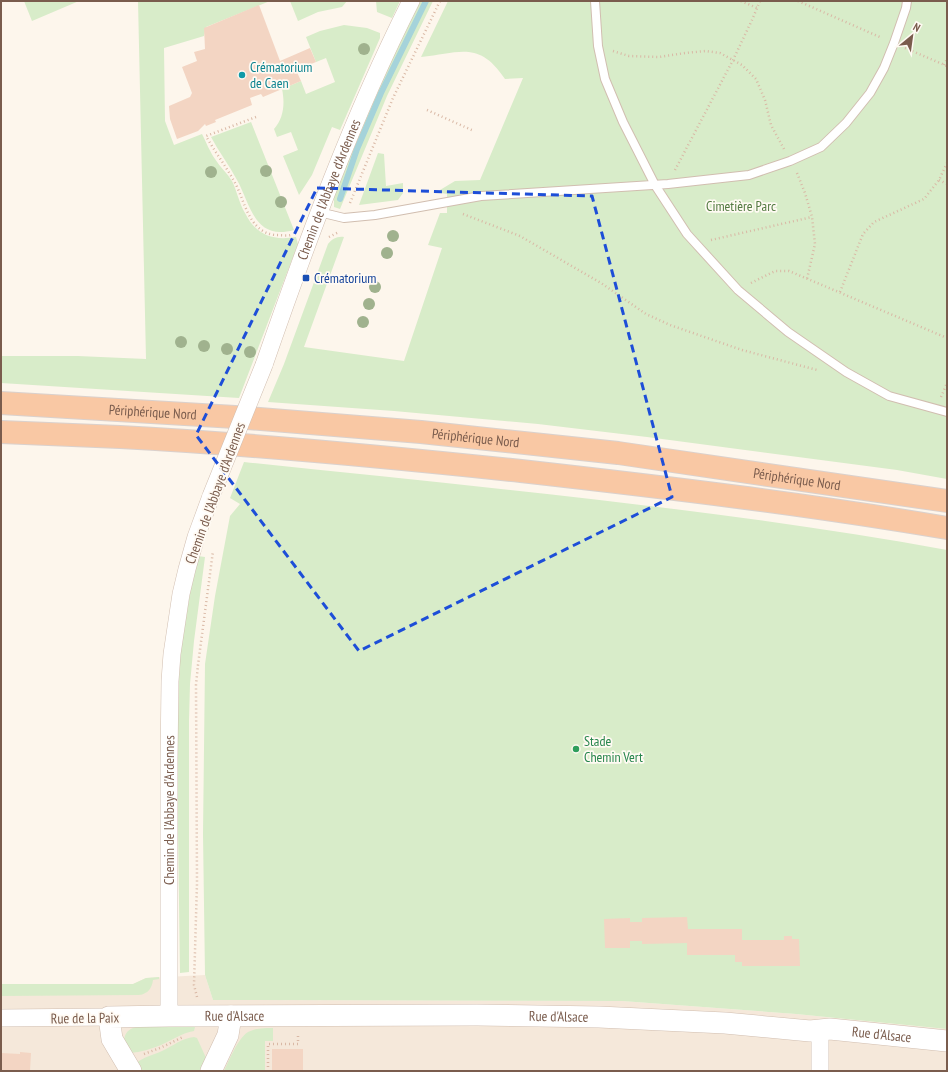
<svg xmlns="http://www.w3.org/2000/svg" width="948" height="1072" viewBox="0 0 948 1072" font-family="'PT Sans Narrow',sans-serif">
	<rect width="100%" height="100%" fill="#fdf6ec"/>
	<!-- residential -->
	<path fill="#f5e8da" d="M205 975 213 1000 622 1001 796 1014 947 1029V1071H1V984H133L146 978Z"/>
	<!-- green -->
	<path fill="#d8ecc9" d="M24 1H79L32 21Z
		M138 1H270L206 27 204 36 164 48 165 121 174 145 202 134C206 142 210 152 215 159 220 167 227 173 232 181 237 191 239 203 245 213 256 235 272 241 296 237L298 244 239 398 1 383V356H78L146 359Z
		M290 1H347L342 7 318 12 298 21Z
		M376 1H400L392 18 377 12Z
		M420 1H433L387 96 340 209 334 207V197L364 116Z
		M448 1H947V479L897 470 647 437 538 424 394 411 268 402 284 364 328 244C332 239 337 236 344 237L304 347 404 361 442 248 428 245 440 213H447V194L441 193 440 190 455 181 480 180 523 78 505 79C479 40 460 53 421 57Z
		M344 25 367 28 380 33V38L340 130 332 127 312 175 299 195 283 156 298 150 291 132 277 137 274 129C284 118 285 103 282 89L301 81 306 94 335 82 326 58 316 62 306 37 320 31Z
		M251 122 294 230C254 241 251 205 237 180 229 165 219 152 211 137Z
		M378 153 384 154 386 186 403 183V193L398 200 359 205Z
		M244 462C479 487 715 508 947 550V1029L796 1014 622 1001 213 1000 205 975 203 834 205 664 215 596 230 516 240 504 230 498Z
		M198 556 205 557 194 641 190 684 189 721V972L180 973 177 760 179 682 180 656 190 593Z
		M159 977V979L153 980C152 988 148 994 139 995L1 996V984H133L146 978Z
		M191 1025 195 1027 194 1031C182 1033 172 1040 161 1045 151 1049 141 1052 130 1053L124 1040C125 1032 129 1029 136 1027Z
		M273 1028V1041H265V1071H224C229 1061 238 1038 248 1032 255 1028 265 1028 273 1028Z
		M194 1037 197 1038 207 1060 201 1071H141L136 1063C144 1057 153 1055 162 1051 173 1046 182 1038 194 1037Z"/>
	<g fill="none" stroke-linecap="round" stroke-linejoin="round">
		<!-- stream -->
		<path stroke="#a5d3da" stroke-width="6" d="M340 199 357 149 381 93 426 1"/>
	</g>
	<!-- building -->
	<path fill="#f3d5c3" d="M259 5 280 61 310 48 316 62 296 70 301 81 263 97 261 94 250 98 252 105 215 120 216 122 206 126 205 124 198 131 177 139 170 119 169 106 190 97 192 93 182 67 197 61 194 52 205 49 204 28Z
		M687 917 688 929H742V940H784V936H792V939H799L800 966H742V962H735V955H687V943L642 944V941H630V948H605L604 919 630 918V922H642V918Z
		M272 1049H303V1071H272Z
		M20 1052 31 1053 30 1071H1V1053L20 1054Z"/>
	<g fill="none" stroke-linecap="round" stroke-linejoin="round">
		<!-- service casing -->
		<g stroke="#d1beb0" stroke-width="10">
			<path id="service" d="M595 1 598 46 605 79 623 122 655 185 687 234 738 290 788 332 846 372 889 396 947 412
				M319 212 344 218 375 215 481 196 668 184 749 175 790 161 821 147 846 123 870 93 884 68 894 43 906 8 907 1"/>
		</g>
		<!-- minor casing -->
		<g stroke="#d1beb0" stroke-width="18">
			<g id="minor">
				<path id="s1" d="M264 365C307 241 352 118 411 1"/>
				<path id="s2" d="M169 1016V760L170 681 172 654 181 594 187 569 196 537 211 496"/>
				<path d="M1 1018 109 1017"/>
				<path d="M820 1029V1071"/>
			</g>
		</g>
		<!-- tertiary casing -->
		<g stroke="#d1beb0" stroke-width="22">
			<g id="tertiary">
				<path id="s3" d="M131 1071 112 1039 109 1017 169 1016 477 1015 599 1017 725 1023 810 1031 830 1029 947 1041"/>
				<path d="M211 1071 228 1035 231 1016"/>
			</g>
		</g>
		<!-- trunk casing -->
		<g stroke="#dad1cd" stroke-width="24">
			<g id="trunk">
				<path id="s4" d="M1 403 235 417 421 432 618 453 947 501"/>
				<path d="M1 432C41 434 81 435 120 437 254 444 388 457 521 471 663 487 806 504 947 528"/>
			</g>
		</g>
		<!-- path -->
		<path stroke="#d9b8a5" stroke-width="2.5" stroke-dasharray="1 3" stroke-linecap="butt" d="M741 1 757 8
			M798 1 882 38
			M905 48 947 66
			M613 51 629 56 659 57 685 53 706 51 720 53 742 65 756 79 765 100 771 125 784 149
			M944 65 947 59
			M427 110 474 131
			M256 117 206 136C215 152 225 165 234 181 245 200 248 232 275 235 280 235 286 236 291 235
			M675 170 733 60 752 20 760 1
			M797 173 805 193 812 217 815 244 807 279
			M939 180 947 184
			M350 203 393 98 440 1
			M463 214 520 236 601 283 646 314 670 325 742 350 817 370
			M329 237 339 232
			M711 240 812 217
			M751 283 775 271H789L947 338
			M840 292 863 234 874 222 924 199 939 180 947 163
			M941 397 947 383
			M197 997 194 985 197 883 196 685 198 665 213 551
			M144 1054 160 1048 183 1037
			M268 1071V1044H298V1036"/>
		<!-- service -->
		<use href="#service" stroke="#fff" stroke-width="8"/>
		<!-- minor -->
		<use href="#minor" stroke="#fff" stroke-width="17"/>
		<!-- tertiary -->
		<use href="#tertiary" stroke="#fff" stroke-width="21"/>
		<!-- trunk -->
		<use href="#trunk" stroke="#f9c8a4" stroke-width="22"/>
		<!-- minor-bridge casing -->
		<g stroke="#d1beb0" stroke-width="18" stroke-linecap="butt">
			<path id="minor-bridge" d="M211 496 264 365"/>
		</g>
		<!-- minor-bridge -->
		<use href="#minor-bridge" stroke="#fff" stroke-width="17"/>
	</g>
	<!-- trees -->
	<g fill="#a0b28e">
		<circle cx="364" cy="49" r="6"/>
		<circle cx="266" cy="171" r="6"/>
		<circle cx="211" cy="172" r="6"/>
		<circle cx="281" cy="202" r="6"/>
		<circle cx="393" cy="236" r="6"/>
		<circle cx="387" cy="253" r="6"/>
		<circle cx="375" cy="287" r="6"/>
		<circle cx="369" cy="304" r="6"/>
		<circle cx="363" cy="322" r="6"/>
		<circle cx="181" cy="342" r="6"/>
		<circle cx="204" cy="346" r="6"/>
		<circle cx="227" cy="349" r="6"/>
		<circle cx="250" cy="352" r="6"/>
	</g>
	<!-- marked area -->
	<path fill="none" stroke="#1d4ed8" stroke-width="3" stroke-dasharray="8 5" stroke-linejoin="round" d="M317 188 592 196 672 497 359 651 196 435Z"/>
	<!-- markers -->
	<circle fill="#0f9aa8" stroke="#fffaf3" stroke-width="1.5" cx="242" cy="75" r="4"/>
	<rect fill="#1a4fb4" stroke="#fffaf3" stroke-width="1.5" x="302" y="274" width="8" height="8" rx="2"/>
	<circle fill="#2e9e5b" stroke="#fffaf3" stroke-width="1.5" cx="576" cy="749" r="4"/>
	<g text-anchor="middle" stroke-width="3.5" stroke-linejoin="round" paint-order="stroke">
		<!-- culture labels -->
		<g font-size="14" fill="#0d838f" stroke="#fffaf3" text-anchor="start">
			<text x="250" y="72">Crématorium<tspan x="250" dy="16">de Caen</tspan></text>
		</g>
		<!-- street labels -->
		<g font-size="14" fill="#7a5c4d" stroke="#fffaf3">
			<text dy="5" stroke="none"><textPath href="#s1" startOffset="187">Chemin de l'Abbaye d'Ardennes</textPath></text>
			<text dy="5" stroke="none"><textPath href="#s4" startOffset="152">Périphérique Nord</textPath></text>
			<text dy="5" stroke="none"><textPath href="#s4" startOffset="476">Périphérique Nord</textPath></text>
			<text dy="5" stroke="none"><textPath href="#s4" startOffset="800">Périphérique Nord</textPath></text>
			<text transform="translate(215 493) rotate(-70)" y="5">Chemin de l'Abbaye d'Ardennes</text>
			<text dy="5" stroke="none"><textPath href="#s2" startOffset="206">Chemin de l'Abbaye d'Ardennes</textPath></text>
			<text dy="5" stroke="none"><textPath href="#s3" startOffset="185">Rue d'Alsace</textPath></text>
			<text dy="5" stroke="none"><textPath href="#s3" startOffset="509">Rue d'Alsace</textPath></text>
			<text transform="translate(85 1018) rotate(-1)" y="5">Rue de la Paix</text>
			<text dy="5" stroke="none"><textPath href="#s3" startOffset="833">Rue d'Alsace</textPath></text>
		</g>
		<!-- park labels -->
		<g font-size="14" fill="#537a41" stroke="#fffaf3">
			<text x="741" y="211">Cimetière Parc</text>
		</g>
		<!-- transit labels -->
		<g font-size="14" fill="#164399" stroke="#fffaf3" text-anchor="start">
			<text x="314" y="283">Crématorium</text>
		</g>
		<!-- leisure labels -->
		<g font-size="14" fill="#27864d" stroke="#fffaf3" text-anchor="start">
			<text x="584" y="746">Stade<tspan x="584" dy="16">Chemin Vert</tspan></text>
		</g>
	</g>
	<!-- border -->
	<rect width="948" height="1072" fill="none" stroke="#7a5c4d" stroke-width="4"/>
	<!-- north arrow -->
	<g transform="translate(912 36) rotate(29)" stroke="#fffaf3" stroke-width="3" paint-order="stroke">
	<path d="M0-3L7 15L0 10L-7 15Z" fill="#7a5c4d"/>
	<text y="-6" font-size="11" font-weight="bold" text-anchor="middle" fill="#7a5c4d">N</text>
	</g>
</svg>
